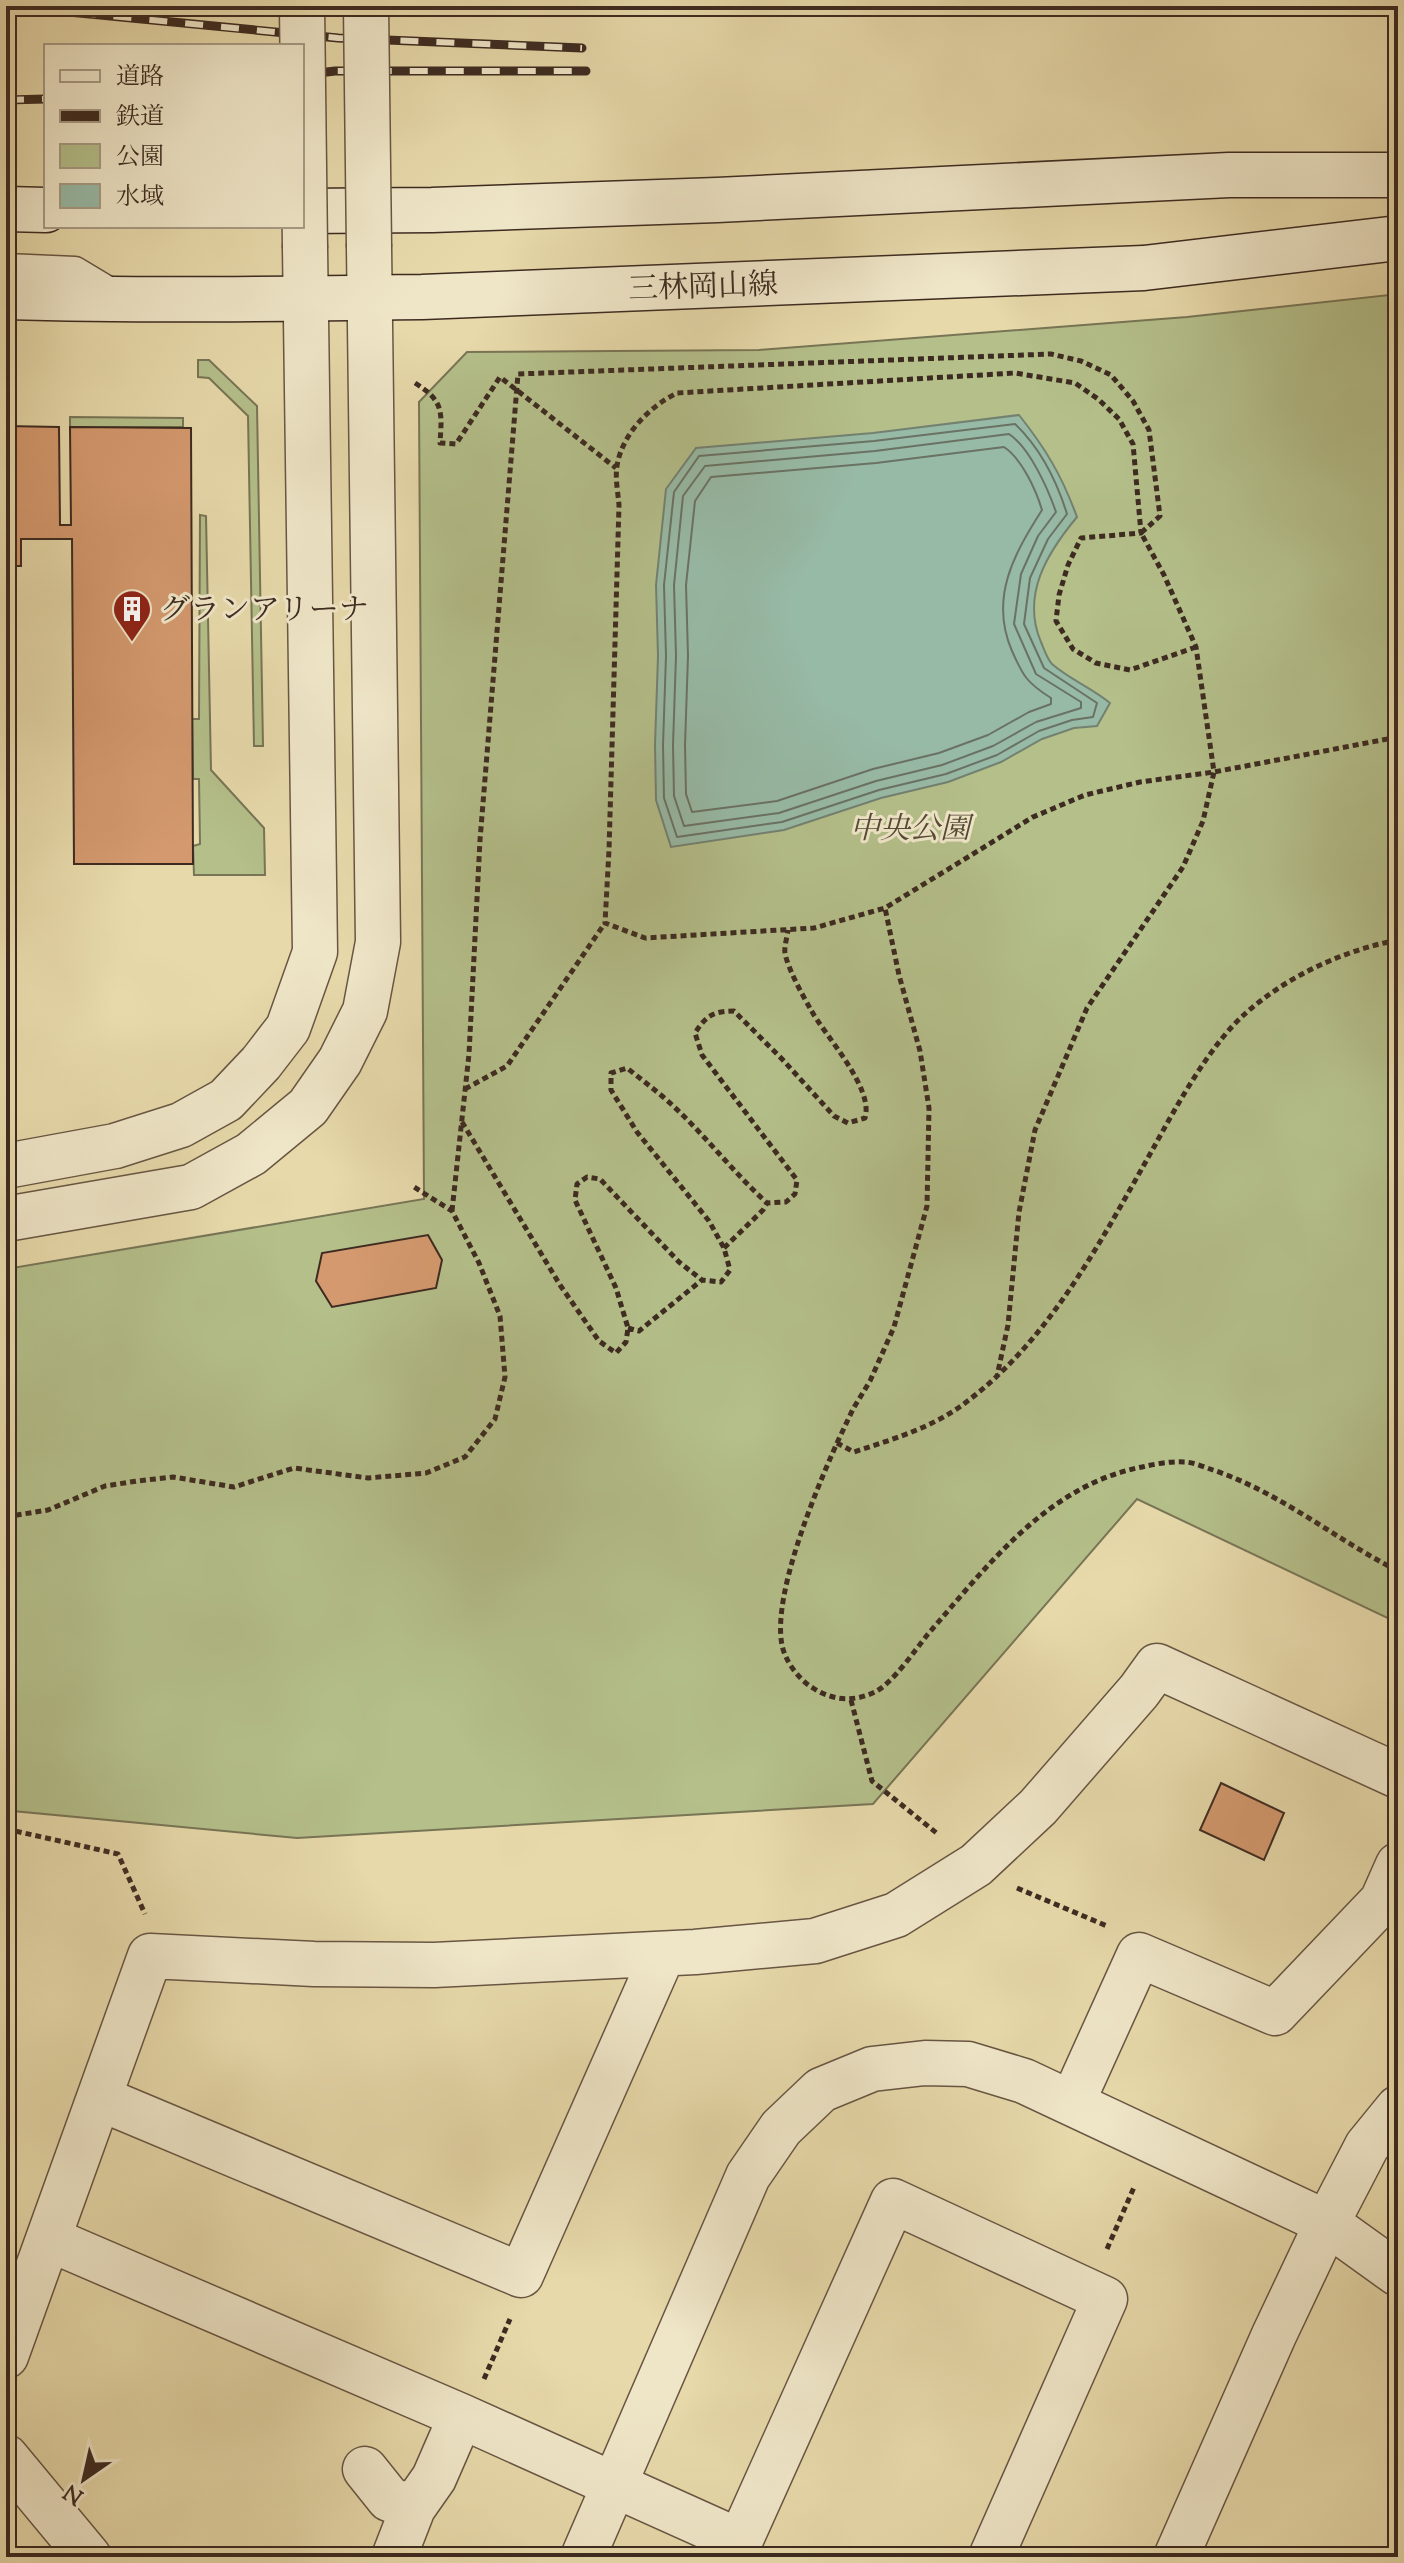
<svg xmlns="http://www.w3.org/2000/svg" width="1404" height="2563" viewBox="0 0 1404 2563" font-family="'Sorts Mill Goudy','Noto Serif JP',serif">
	<rect width="100%" height="100%" fill="#e7d9aa"/>
	<filter id="stains"><feTurbulence type="fractalNoise" baseFrequency=".0025" numOctaves="4"/><feColorMatrix values="0 0 0 0 .2 0 0 0 0 .09 0 0 0 0 .02 0 0 0 .5 -.17"/></filter>
	<radialGradient id="worn" r=".72"><stop offset=".6" stop-color="#630" stop-opacity="0"/><stop offset="1" stop-color="#630" stop-opacity=".3"/></radialGradient>
	<!-- green -->
	<path fill="#b4bf8a" stroke="#787556" stroke-width="2" d="M1398 294V1623L1137 1499 873 1804 297 1838 13 1811 6 1767V1269L424 1199 419 402 467 352 759 350 1187 317Z
		M198 360H209L257 406 263 746H254L248 416 209 378 198 377Z
		M70 417 183 418V427H70Z
		M200 515 206 516 211 770 264 828 265 875H194L193 846 200 844 199 779H193L192 719H199Z"/>
	<!-- water -->
	<path fill="#97baa6" stroke="#738171" stroke-width="2" d="M1019 415C1046 449 1062 476 1077 517 1047 553 1021 595 1041 642 1044 649 1047 659 1052 664 1069 679 1092 688 1110 703L1097 726 1074 728 1042 739 1001 762 948 782 881 798 784 830 671 847 656 800 655 745 658 656 656 585 666 489 696 448 873 433Z"/>
	<g fill="none" stroke-linecap="round" stroke-linejoin="round">
		<!-- shore -->
		<path stroke="#6a7264" stroke-width="2" d="M1015 424C1040 448 1057 482 1067 514L1048 539 1030 578 1024 624 1044 668 1097 703 1093 717 1072 720 1039 731 997 755 946 774 879 790 782 822 677 837 664 798 663 745 666 656 664 585 674 492 699 456 874 441Z
			M1009 434C1030 448 1048 489 1056 512L1038 536 1021 574 1014 624 1036 674 1081 702V708L1036 722 993 746 942 765 876 781 779 813 684 826 674 796 673 745 676 656 674 585 683 496 705 466 875 451Z
			M1004 447C1022 459 1036 490 1042 510 1014 554 989 598 1012 651 1023 676 1027 683 1051 698V704L1029 712 988 735 939 753 873 769 777 801 692 812 686 794 685 745 688 656 686 585 695 501 711 477 876 463Z"/>
	</g>
	<!-- building -->
	<path fill="#d4996e" stroke="#3d2b21" stroke-width="2" d="M6 426 59 427 60 525H71L70 427 191 428 193 864H74L72 539H21V566H6Z
		M428 1235 442 1260 436 1288 332 1307 316 1281 322 1253Z
		M1221 1783 1284 1813 1264 1860 1200 1830Z"/>
	<g fill="none" stroke-linecap="round" stroke-linejoin="round">
		<!-- service casing -->
		<g stroke="#685643" stroke-width="29">
			<path id="service" d="M6 267 75 270 115 294"/>
		</g>
		<!-- minor casing -->
		<g stroke="#685643" stroke-width="47">
			<path id="minor" d="M99 2098 521 2275 663 1954
				M1072 2103 1139 1955 1275 2013 1382 1901 1398 1865
				M49 2239 461 2416 739 2541
				M6 2356 150 1956 314 1964 434 1965 695 1952 815 1941 896 1915 976 1865 1038 1807 1139 1691 1157 1666 1398 1776
				M6 2457 89 2557
				M365 2469 389 2499 413 2508
				M394 2557 413 2508 434 2478 461 2416
				M583 2557 748 2176 781 2128 821 2090 872 2069 925 2063 968 2064 1024 2081 1327 2223 1398 2274
				M733 2557 893 2201 1105 2299 991 2557"/>
		</g>
		<!-- tertiary casing -->
		<g stroke="#685643" stroke-width="47">
			<path id="tertiary" d="M6 1166 115 1146 181 1125 226 1100 261 1063 288 1028 315 952 305 248
				M6 1219 191 1187 251 1154 308 1107 340 1061 365 1011 378 942 369 247
				M1176 2557 1274 2335 1327 2223 1367 2146 1398 2108"/>
		</g>
		<!-- secondary casing -->
		<g stroke="#3d2b21" stroke-width="47">
			<path id="secondary" d="M6 209 46 210
				M302 211 432 210 717 200 1229 175H1398
				M6 297C145 301 284 299 422 297L1144 268 1398 238"/>
		</g>
		<!-- path -->
		<path stroke="#3d2b21" stroke-width="5" stroke-dasharray="6 4" stroke-linecap="butt" d="M415 383C444 401 442 412 440 443L456 444 500 377 616 468
			M1196 647 1130 670 1096 663 1073 649 1056 621 1059 595 1068 565 1081 538 1141 533 1133 444 1119 419 1098 399 1075 383 1015 373 677 393C649 407 622 434 617 466 615 478 618 493 619 505L609 850 605 923 645 938 814 928 885 908 1033 817 1085 795 1140 782 1214 772 1398 737
			M1398 940C1344 950 1288 976 1247 1012 1211 1043 1177 1105 1154 1147 1102 1239 1051 1339 965 1403 932 1428 893 1439 854 1452L837 1443C816 1490 772 1595 782 1645 785 1661 799 1680 813 1688 833 1701 854 1702 875 1692 893 1683 915 1650 928 1634 988 1565 1048 1485 1142 1467 1155 1464 1171 1461 1184 1462 1193 1462 1204 1467 1213 1470 1281 1493 1335 1539 1398 1571
			M465 1089 507 1066 605 923
			M462 1122 560 1285 599 1341 616 1353 626 1342 628 1328 616 1288 575 1200 577 1184 587 1177 600 1179 679 1262 702 1280 721 1282 730 1270 724 1248 709 1221 637 1132 611 1090V1073L627 1068C642 1080 657 1091 671 1104 705 1135 733 1172 767 1203L786 1202 795 1194 797 1180 702 1055 695 1033C706 1016 713 1011 734 1011L782 1059 834 1116 848 1123 865 1118C874 1088 826 1037 811 1010 802 994 790 973 785 954 784 947 787 938 788 930
			M452 1211 469 1054 480 840 518 374 1051 354 1081 361 1111 375 1133 401 1149 430 1160 516 1141 533 1164 575 1196 647 1214 772 1203 821 1183 867 1087 1008 1035 1130 1019 1212 1008 1325 997 1376
			M724 1248 763 1210 767 1203
			M628 1328 639 1331 702 1280
			M837 1443 853 1409 870 1381 894 1327 927 1206 929 1108 920 1051 899 975 885 908
			M6 1512 17 1515 48 1510 105 1486 137 1481 173 1477 234 1487 294 1468 368 1478 426 1473 465 1457 495 1419 505 1377 500 1316 479 1263 452 1211 414 1187
			M851 1700 872 1781 939 1835
			M6 1829 118 1854 145 1914
			M1017 1888 1107 1926
			M1107 2249 1135 2185
			M484 2379 510 2319"/>
		<!-- service -->
		<use href="#service" stroke="#efe6c8" stroke-width="26"/>
		<!-- minor -->
		<use href="#minor" stroke="#efe6c8" stroke-width="44"/>
		<!-- tertiary -->
		<use href="#tertiary" stroke="#efe6c8" stroke-width="44"/>
		<!-- secondary -->
		<use href="#secondary" stroke="#efe6c8" stroke-width="44"/>
		<!-- rail casing -->
		<g stroke="#3d2b21" stroke-width="9">
			<path id="rail" d="M6 6 338 38 582 48
				M302 75 335 71H586
				M6 100 46 99"/>
		</g>
		<!-- rail -->
		<use href="#rail" stroke="#efe6c8" stroke-width="6" stroke-dasharray="18" stroke-linecap="butt"/>
		<!-- tertiary-bridge casing -->
		<g stroke="#685643" stroke-width="47" stroke-linecap="butt">
			<path id="tertiary-bridge" d="M302 6 305 248
				M366 6 369 247"/>
		</g>
		<!-- tertiary-bridge -->
		<use href="#tertiary-bridge" stroke="#efe6c8" stroke-width="44"/>
	</g>
	<!-- icons -->
	<defs>
		<g id="building-pin" transform="scale(2)"><path d="M0 17L-7.5 6A9.5 9.5 0 1 1 7.5 6Z" fill="#8f2418" stroke="#efe6c8"/><path d="M-4-6H4V6H1V3H-1V6H-4ZM-2.5-4.3h1.7v1.8h-1.7ZM.8-4.3h1.7v1.8H.8ZM-2.5-1h1.7V.8h-1.7ZM.8-1h1.7V.8H.8Z" fill="#fff"/></g>
	</defs>
	<g fill-rule="evenodd">
		<use href="#building-pin" x="132" y="609"/>
	</g>
	<g text-anchor="middle" stroke-width="6" stroke-linejoin="round" paint-order="stroke">
		<!-- street labels -->
		<g font-size="30" fill="#3d2b21" stroke="#efe6c8">
			<text transform="translate(703 286) rotate(-2)" y="10">三林岡山線</text>
		</g>
		<!-- poi labels -->
		<g font-size="30" fill="#3d2b21" stroke="#efe6c8" text-anchor="start">
			<text x="160" y="619">グランアリーナ</text>
		</g>
		<!-- park labels -->
		<g font-size="30" font-style="italic" fill="#554936" stroke="#efe6c8">
			<text x="910" y="838">中央公園</text>
		</g>
	</g>
	<!-- margin -->
	<rect width="1404" height="2563" fill="none" stroke="#e7d9aa" stroke-width="32"/>
	<rect x="8" y="8" width="1388" height="2547" fill="none" stroke="#3d2b21" stroke-width="4"/>
	<rect x="16" y="16" width="1372" height="2531" fill="none" stroke="#3d2b21" stroke-width="2"/>
	<!-- legend -->
	<rect x="44" y="44" width="260" height="184" fill="#efe6c8" stroke="#a89b85" stroke-width="2"/>
	<rect x="60" y="70" width="40" height="12" fill="#efe6c8" stroke="#a89b85" stroke-width="2"/>
	<text x="116" y="84" font-size="24" fill="#3d2b21">道路</text>
	<rect x="60" y="110" width="40" height="12" fill="#3d2b21" stroke="#a89b85" stroke-width="2"/>
	<text x="116" y="124" font-size="24" fill="#3d2b21">鉄道</text>
	<rect x="60" y="144" width="40" height="24" fill="#b4bf8a" stroke="#a89b85" stroke-width="2"/>
	<text x="116" y="164" font-size="24" fill="#3d2b21">公園</text>
	<rect x="60" y="184" width="40" height="24" fill="#97baa6" stroke="#a89b85" stroke-width="2"/>
	<text x="116" y="204" font-size="24" fill="#3d2b21">水域</text>
	<!-- north arrow -->
	<g transform="translate(84 2479) rotate(214)" stroke="#efe6c8" stroke-width="6" paint-order="stroke">
	<path d="M0-6L14 30L0 20L-14 30Z" fill="#3d2b21"/>
	<text y="-12" font-size="22" font-weight="bold" text-anchor="middle" fill="#3d2b21">N</text>
	</g>
	<rect width="100%" height="100%" filter="url(#stains)"/>
	<rect width="100%" height="100%" fill="url(#worn)"/>
</svg>
